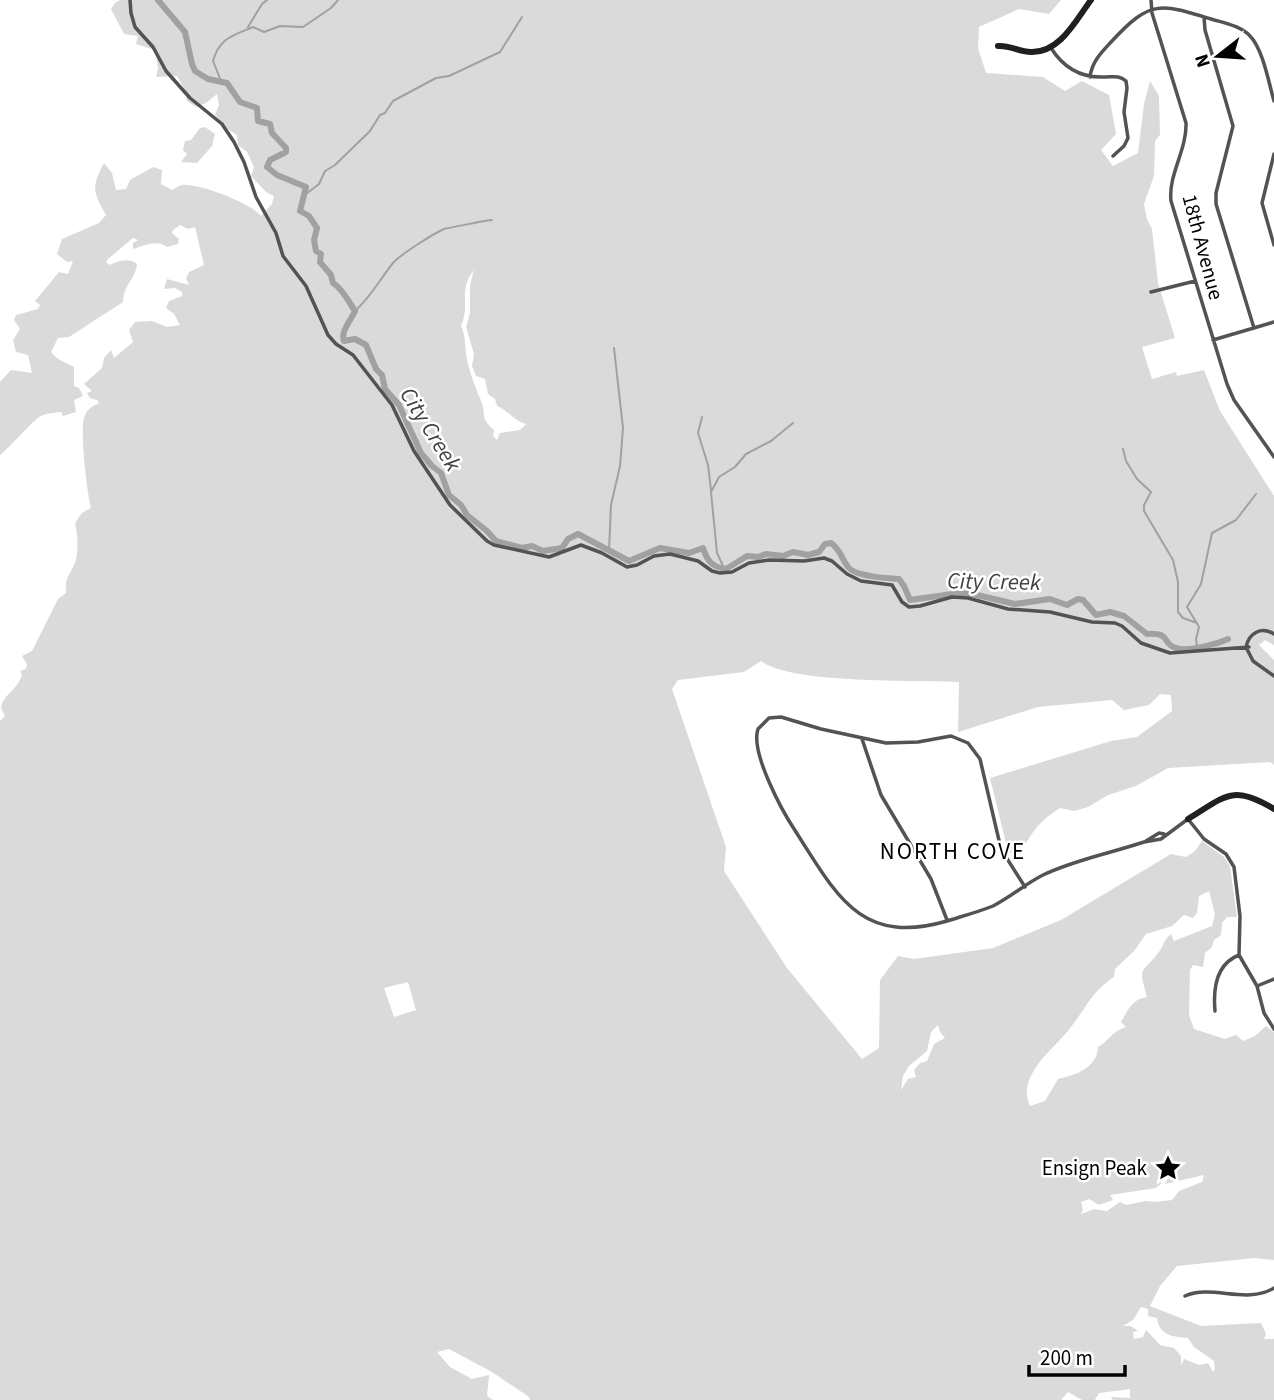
<svg xmlns="http://www.w3.org/2000/svg" width="1274" height="1400" viewBox="0 0 1274 1400" font-family="'Source Sans 3',sans-serif">
	<rect width="100%" height="100%" fill="#fff"/>
	<!-- green -->
	<path fill="#dadada" fill-rule="evenodd" d="M120 0H1061L1049 14 1019 9 979 27 978 48 986 73 1043 77 1065 91 1082 81 1109 95 1116 134 1101 150 1113 166 1138 153 1144 104 1150 81 1159 96 1160 135 1155 141 1154 176 1144 204 1147 219 1152 229 1158 283 1175 338 1142 347 1152 379 1176 372 1177 376 1204 370 1220 411 1274 496V645L1265 640 1259 645 1274 660V765L1270 762 1168 768 1136 786 1108 795 1088 807 1074 811 1060 808C1052 813 1044 819 1038 826 1027 838 1028 846 1012 855L1006 843 990 778 1111 741 1137 737 1172 711 1171 695 1160 694 1149 705 1124 710 1112 700 1038 707 958 732 959 682C916 680 791 684 761 661L744 672 678 680 672 689 726 847 724 871 787 968 862 1059 879 1048 880 980 898 956 914 959 993 948 1061 920 1171 854 1186 857 1195 851 1202 841 1224 857 1230 866 1237 917H1227L1222 923 1221 935 1214 940 1212 947 1205 953 1203 967 1193 965 1190 970 1189 1015 1194 1029 1225 1039 1236 1035 1243 1041 1255 1036 1266 1026 1274 1032V1260L1254 1258 1177 1266 1160 1286 1150 1306 1201 1326 1261 1323 1266 1334 1264 1339H1274V1400H1113L1111 1397 1130 1398V1389L1099 1393 1095 1400H1082L1068 1392 1061 1400H530L529 1397 492 1372 449 1349 437 1352 450 1367 472 1379 489 1375 487 1396 493 1400H0V721L5 716 1 708C4 693 16 692 22 675L20 671 26 669 27 664 22 656 32 651 58 599 66 593C65 577 68 578 74 565 79 554 78 535 75 523L82 513 91 508C87 492 80 434 84 418 86 410 92 406 99 403L97 400 90 398 87 393 92 391 84 384 102 368 104 358 111 350 114 358 133 342 129 330 135 322 152 321 167 327 180 325 174 314 166 308 169 301 182 296V292L175 288 164 289 167 279 189 285 186 279 189 272 204 265 195 227 188 229 180 225 173 230 172 233 179 239 178 244 167 247C156 239 144 246 133 249V243L138 240 133 238 108 259 106 262 109 265C118 261 128 257 137 264 135 281 124 283 123 302L69 337 58 338 51 352 58 359 74 367V386L79 388 83 396 74 400 76 412 63 416 61 412C55 413 48 413 43 415 34 418 11 447 0 455V382L11 370 32 373 28 355 16 352 13 340 20 329 14 320 16 315 38 309 40 305 35 301 59 272 68 274 73 261 67 262 57 254 62 239 99 223 106 215C93 192 91 187 104 163L112 173 116 190 126 189 130 180 153 167 162 170 161 184 172 190C174 189 180 185 182 185 198 183 253 204 261 216L272 204 274 196 266 192 251 176 254 167 247 152 238 145 237 135 228 129 215 115 219 105 217 94 206 103 196 107 187 101 185 90 177 76 156 77 158 68 155 50 136 44 138 36 124 34 111 9 115 3ZM474 270 470 285V313L466 327 474 354 472 366 476 376 485 379 488 394 495 399 497 406C509 411 513 420 526 424L520 430 500 433 497 440 493 436 494 430C479 417 487 414 481 401 475 386 468 369 466 353 465 343 465 335 461 326 471 304 457 291 474 270ZM1209 891 1215 914 1212 926 1174 941 1171 934C1164 939 1164 945 1159 952 1141 975 1138 965 1147 997 1132 999 1128 1010 1121 1022L1126 1027C1112 1031 1109 1041 1098 1047 1097 1068 1076 1075 1058 1079L1045 1101 1030 1106C1025 1095 1026 1085 1032 1074 1041 1056 1059 1043 1071 1027 1087 1007 1091 992 1114 977L1115 969 1134 951 1146 934 1172 926 1184 915 1193 918 1197 913 1199 896ZM408 982 416 1010 394 1017 384 988ZM938 1025 940 1032 945 1038 934 1044 927 1061 920 1063 914 1070 916 1077 908 1079 901 1090 903 1076 909 1066 927 1051 931 1032ZM1170 1160 1173 1161V1168L1165 1184 1204 1175 1202 1182 1179 1191 1172 1200 1155 1202 1146 1201 1126 1205 1120 1202 1107 1211 1094 1209 1081 1214 1083 1210 1081 1202 1089 1199 1099 1205 1113 1200 1110 1195 1156 1188 1161 1184V1178ZM1141 1307 1148 1309V1316L1157 1318C1159 1335 1172 1337 1188 1338L1194 1347 1214 1361 1215 1369 1213 1372 1208 1363 1199 1365 1184 1359 1181 1366V1356L1174 1348 1160 1345 1146 1330 1143 1337 1134 1339 1133 1332 1138 1331 1131 1326H1123L1133 1320Z
		M205 127 215 134 212 146 197 163 181 162 187 154 183 150 185 141 191 140 200 128Z"/>
	<g fill="none" stroke-linecap="round" stroke-linejoin="round">
		<!-- stream -->
		<path stroke="#a1a1a1" stroke-width="2" d="M248 27 262 4 267 0
			M221 81 213 61C219 38 234 35 253 27L264 32 280 26 303 27 331 8 338 0
			M306 194 319 184 325 171 335 165 370 131 380 115 385 113 393 101 436 78 449 76 500 52 522 17
			M355 311C371 297 380 279 393 263 401 254 433 234 444 229 448 228 488 220 492 220
			M702 417 698 433 708 465 711 490
			M1123 449 1126 461 1137 479 1151 492 1144 505V511L1173 560 1178 582V612L1183 618 1197 623
			M609 551 611 505 620 466 623 428 614 348
			M724 568 717 553 711 492 719 477 735 467 746 454 771 441 793 423
			M1197 646 1196 639 1199 627 1187 607 1201 584 1212 533 1236 520 1256 494"/>
		<!-- river -->
		<path stroke="#a1a1a1" stroke-width="6" d="M158 0 185 32 192 64 195 71 208 79 227 83 240 102 257 108 258 121 270 124 272 133 286 148V152L270 160 267 167 277 175 306 187 300 211 309 216 317 228 314 240 316 251 321 254 320 262 331 275 333 283C342 288 349 302 355 311 351 320 340 332 344 341L355 339 366 345 376 369 382 375 385 389 399 405 421 453 432 466 441 473 449 495 461 505 467 515 487 531 496 541 522 548 532 546 543 551 562 548 568 539 578 534 629 561 660 548 689 553 703 548C707 560 711 567 726 569L747 556 758 557 766 554 783 556 793 552 808 555 819 552 825 544 831 543C841 550 841 558 848 567 856 577 886 578 899 579L904 586 910 600 959 593 973 594 1015 604 1050 599 1067 605 1078 599 1083 600 1096 615 1110 612 1124 616 1147 634C1172 632 1161 644 1176 648 1188 652 1217 644 1228 639"/>
		<!-- street -->
		<path stroke="#535353" stroke-width="3.5" d="M130 0 131 13 135 27 153 47 166 71 190 98 222 124 234 142 244 162 256 197 276 233 283 256 306 286 328 335 336 344 353 355 392 405 414 451 450 505 487 541 494 545 549 557 581 545 602 553 627 567 637 565 654 556 670 554 698 561 712 571 720 573 732 572 749 563 769 560 804 561 824 558 832 561 847 574 861 581 892 585 902 602 909 607 920 606 952 597 968 598 1008 609 1050 612 1092 622 1115 623 1122 626 1141 643 1170 653 1249 647
			M1151 0 1152 13 1186 123C1187 150 1168 175 1171 201L1227 384 1234 400 1274 457
			M1204 17 1205 30 1233 126 1216 193V204L1254 328
			M1051 48C1063 67 1080 78 1104 77 1113 77 1119 75 1126 81L1127 88 1124 112 1128 138 1124 146 1113 156
			M1090 77C1092 61 1102 52 1112 41 1150 0 1160 3 1211 19 1224 23 1241 26 1250 36 1263 49 1269 84 1274 101
			M1274 154 1262 203 1274 245
			M1151 292 1195 281
			M1213 340 1274 322
			M1274 634C1261 626 1249 633 1246 647L1253 661 1274 676
			M862 739 881 795 931 879 947 920
			M1146 841 1159 833 1164 834
			M1025 887 1001 849 980 759 968 743 951 736 918 742 886 743 821 729 781 717 769 718 758 729C750 752 782 811 796 832 837 896 861 946 947 921 963 916 978 912 993 906 1011 897 1025 884 1043 875 1074 860 1111 853 1144 842L1161 839 1188 819 1204 839 1226 854 1234 867 1240 916 1239 955 1257 986 1264 1013 1274 1029
			M1257 986 1274 979
			M1215 1011C1213 989 1216 964 1239 955
			M1185 1296C1213 1284 1246 1305 1274 1288"/>
		<!-- secondary -->
		<path stroke="#202020" stroke-width="6" d="M998 46C1010 45 1019 52 1031 52 1060 53 1076 20 1091 0
			M1188 819C1226 796 1232 784 1274 809"/>
	</g>
	<!-- icons -->
	<defs>
		<g id="sight-bare" transform="scale(2.1)"><path d="M0-6L1.8-2.2L6-1.7L2.9 1.2L3.7 5.4L0 3.3L-3.7 5.4L-2.9 1.2L-6-1.7L-1.8-2.2Z" fill="#000" stroke="#fff" stroke-width="2.5" paint-order="stroke"/></g>
	</defs>
	<g fill-rule="evenodd">
		<use href="#sight-bare" x="1168" y="1168"/>
	</g>
	<g text-anchor="middle" stroke-width="5" stroke-linejoin="round" paint-order="stroke">
		<!-- street labels -->
		<g font-size="21" fill="#000" stroke="#fff">
			<text transform="translate(1203 247) rotate(75)" y="7">18th Avenue</text>
		</g>
		<!-- poi labels -->
		<g font-size="21" fill="#000" stroke="#fff" text-anchor="end">
			<text x="1147" y="1175">Ensign Peak</text>
		</g>
		<!-- water labels -->
		<g font-size="23" font-style="italic" fill="#424242" stroke="#fff">
			<text transform="translate(431 429) rotate(58)" y="8">City Creek</text>
			<text transform="translate(994 581) rotate(1)" y="8">City Creek</text>
		</g>
		<!-- neighbourhood labels -->
		<g font-size="23" letter-spacing="2" fill="#000" stroke="#fff">
			<text x="953" y="859">NORTH COVE</text>
		</g>
	</g>
	<!-- north arrow -->
	<g transform="translate(1218 56) rotate(253)" stroke="#ffffff" stroke-width="5" paint-order="stroke">
	<path d="M0-5L12 26L0 18L-12 26Z" fill="#000000"/>
	<text y="-10" font-size="19" font-weight="bold" text-anchor="middle" fill="#000000">N</text>
	</g>
	<!-- scale -->
	<path d="M1029 1365v10h96v-10" fill="none" stroke="#000000" stroke-width="3.5"/>
	<text x="1040" y="1365" font-size="21" fill="#000000" stroke="#ffffff" stroke-width="5" paint-order="stroke">200 m</text>
</svg>
